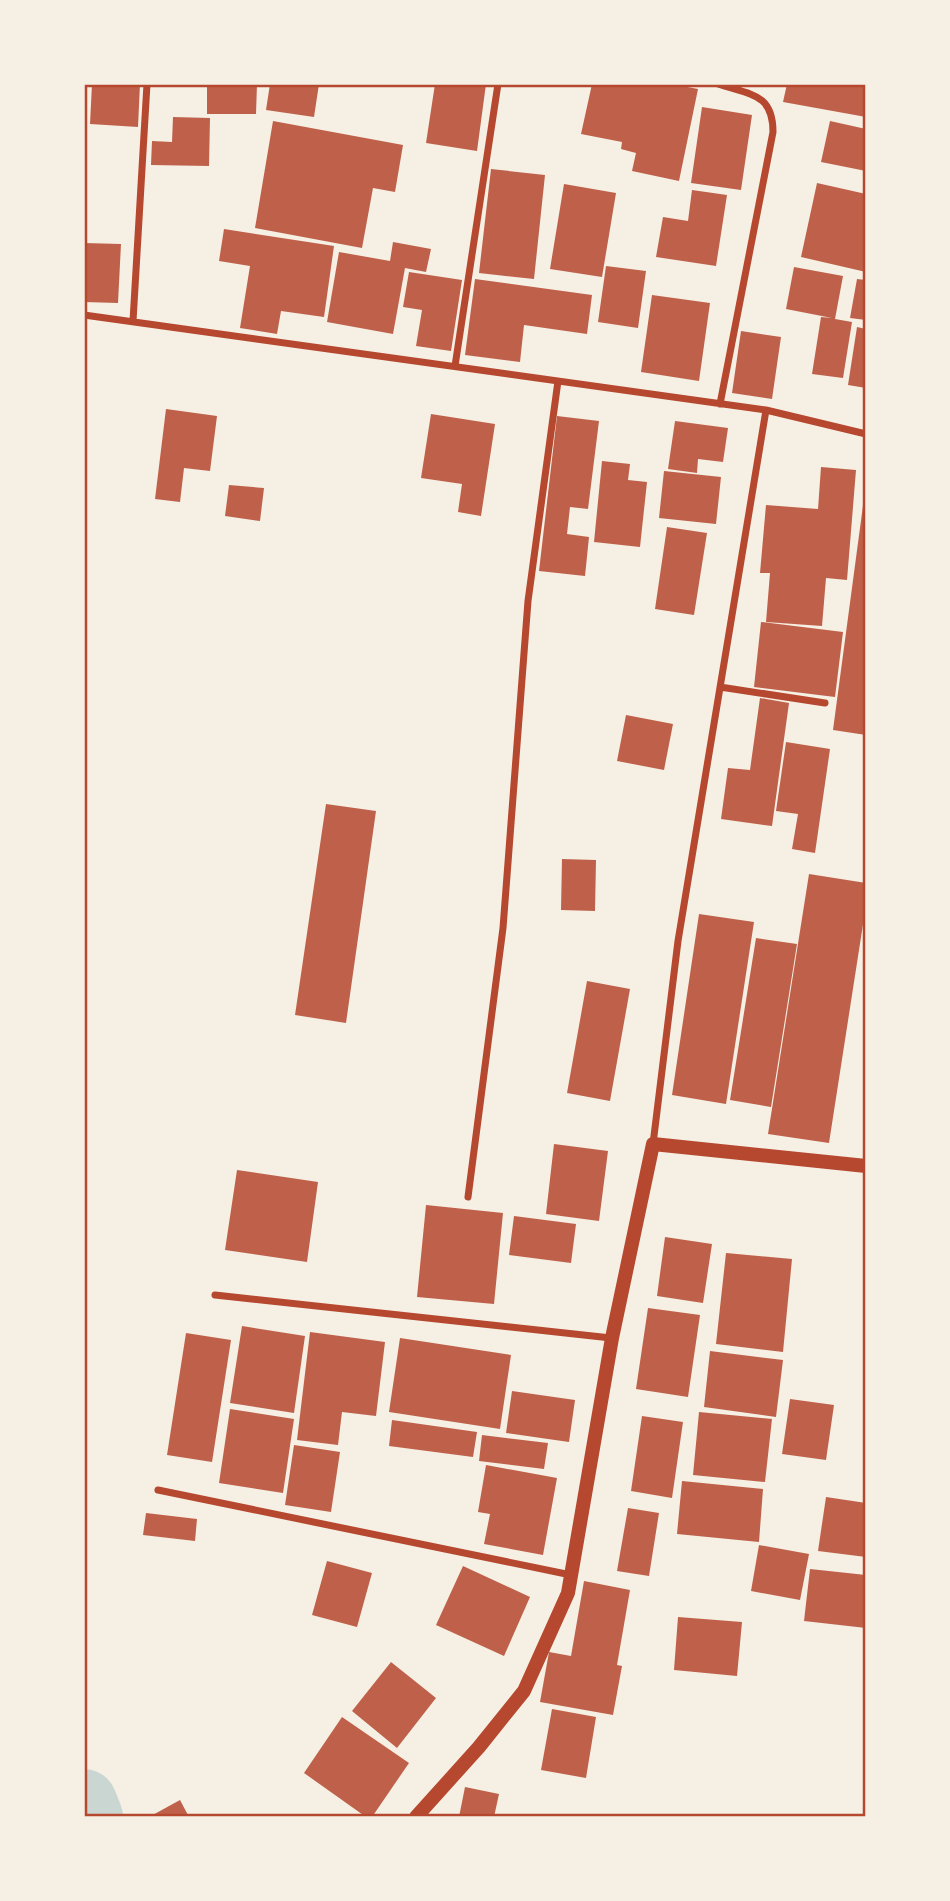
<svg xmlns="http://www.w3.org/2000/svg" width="950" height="1901" viewBox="0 0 950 1901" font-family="'DM Sans',sans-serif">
	<rect width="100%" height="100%" fill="#f6efe4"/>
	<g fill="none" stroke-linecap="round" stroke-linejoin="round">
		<!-- river -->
		<path stroke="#c9d6d2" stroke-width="66" d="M84 1802 90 1817"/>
	</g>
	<!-- building -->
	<path fill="#bf614a" d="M92 84H140L138 127 90 124Z
		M207 84H257L256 114H207Z
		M270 84H319L314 117 266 110Z
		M435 84H486L477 151 426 143Z
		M592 84H672L698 89 679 181 632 171 636 153 621 149 622 142 581 134Z
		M787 84H866V117L783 102Z
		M702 107 752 115 741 190 691 183Z
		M173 117 210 118 209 166 151 165 152 141 172 142Z
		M273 121 403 145 395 192 373 188 362 248 255 228Z
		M830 121 866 129V171L821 162Z
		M491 169 545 175 534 279 479 273Z
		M817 183 866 194V272L801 257Z
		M564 184 616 193 602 277 550 269Z
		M692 190 727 195 716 266 656 257 663 217 688 221Z
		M224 229 334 246 324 317 281 311 277 334 240 328 250 266 219 261Z
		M393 242 431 249 426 272 405 268 393 334 327 322 339 252 390 261Z
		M84 243 121 244 118 303 84 302Z
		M606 266 646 271 638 328 598 322Z
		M794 267 843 276 835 319 852 322 843 378 812 374 821 317 832 318 786 309Z
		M409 272 462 280 451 351 416 346 422 310 403 307Z
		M475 279 592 295 587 334 524 325 520 362 465 355Z
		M857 279 866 280V320L850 318Z
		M652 295 710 303 699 381 641 372Z
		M857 327 866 329V388L848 385Z
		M741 331 781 337 772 399 732 393Z
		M166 409 217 416 210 471 184 468 180 502 155 499Z
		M431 414 495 424 481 516 458 512 462 484 421 478Z
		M557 416 599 421 588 509 570 507 567 534 589 537 585 576 539 571Z
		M675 421 728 428 723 462 698 459 697 473 668 469Z
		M602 461 630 464 628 480 647 482 640 547 594 542Z
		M821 467 856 470 847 580 826 578 822 626 766 622 770 573H760L766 505 818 509Z
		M664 471 721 477 716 524 659 518Z
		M229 485 264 488 260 521 225 516Z
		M864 498H866V735L833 730Z
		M667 527 707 533 694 615 655 609Z
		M761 622 843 632 835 697 754 687Z
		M760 698 789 703 772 826 721 819 728 768 750 770Z
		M626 715 673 724 664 770 617 761Z
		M786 742 830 749 815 853 792 849 798 814 776 811Z
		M326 804 376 811 346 1023 295 1015Z
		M562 859 596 860 595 911 561 910Z
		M809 874 866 883V905L829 1143 768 1134Z
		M699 914 754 922 726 1104 672 1095Z
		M756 938 797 944 771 1107 730 1100Z
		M587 981 630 989 610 1101 567 1093Z
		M554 1144 608 1151 599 1221 546 1214Z
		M237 1170 318 1182 307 1262 225 1250Z
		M426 1205 503 1213 494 1304 417 1297Z
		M514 1216 576 1224 571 1263 509 1255Z
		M665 1237 712 1244 703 1303 657 1296Z
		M726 1253 792 1259 783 1352 716 1344Z
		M648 1308 700 1315 688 1397 636 1389Z
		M242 1326 305 1336 294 1413 230 1403Z
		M310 1332 385 1342 376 1416 342 1412 338 1445 297 1440Z
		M186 1333 231 1340 212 1462 167 1455Z
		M400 1338 511 1355 500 1429 389 1412Z
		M710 1351 783 1360 776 1417 704 1407Z
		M512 1391 575 1400 569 1442 506 1433Z
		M790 1399 834 1405 826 1460 782 1454Z
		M230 1409 294 1419 283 1493 219 1483Z
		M699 1412 772 1419 765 1482 693 1475Z
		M642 1416 683 1422 672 1498 631 1491Z
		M392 1420 477 1432 473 1457 389 1446Z
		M482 1435 548 1443 544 1469 479 1461Z
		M294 1445 340 1452 331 1512 285 1505Z
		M486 1465 557 1478 543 1555 484 1544 490 1514 478 1512Z
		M682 1481 763 1489 759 1542 677 1534Z
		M826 1497 866 1503V1557L818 1551Z
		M628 1508 659 1513 649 1576 617 1571Z
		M146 1513 197 1519 195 1541 143 1535Z
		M759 1545 809 1554 800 1600 751 1591Z
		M327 1561 372 1573 357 1627 312 1615Z
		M463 1566 530 1597 504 1656 436 1625Z
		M810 1569 866 1575V1628L804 1621Z
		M584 1581 630 1590 617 1665 622 1666 613 1715 540 1702 549 1652 571 1656Z
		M678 1617 742 1622 737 1676 674 1670Z
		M391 1662 436 1698 397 1748 352 1711Z
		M552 1709 596 1717 586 1778 541 1770Z
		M342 1717 409 1763 372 1817H366L304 1773Z
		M465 1787 499 1794 494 1817H459Z
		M180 1800 189 1817H149Z"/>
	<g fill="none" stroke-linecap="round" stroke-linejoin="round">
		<!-- minor -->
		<path stroke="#b5482f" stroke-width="7" d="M718 84C750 95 773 93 773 132L720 404
			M84 315 766 410 866 434
			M133 321 147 84
			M455 366 498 84
			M720 687 825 703
			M653 1144 678 941 766 410
			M468 1197 503 928 528 601 558 381
			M215 1295 611 1338
			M158 1490 571 1575"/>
		<!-- secondary -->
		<path stroke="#b5482f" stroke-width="14" d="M416 1817 479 1747 524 1691 568 1593 612 1338 653 1144 866 1166"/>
	</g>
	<!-- border -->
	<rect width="950" height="1901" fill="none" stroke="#f6efe4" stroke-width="172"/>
	<rect x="86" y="86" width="778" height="1729" fill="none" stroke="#b5482f" stroke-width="2.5"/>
</svg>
